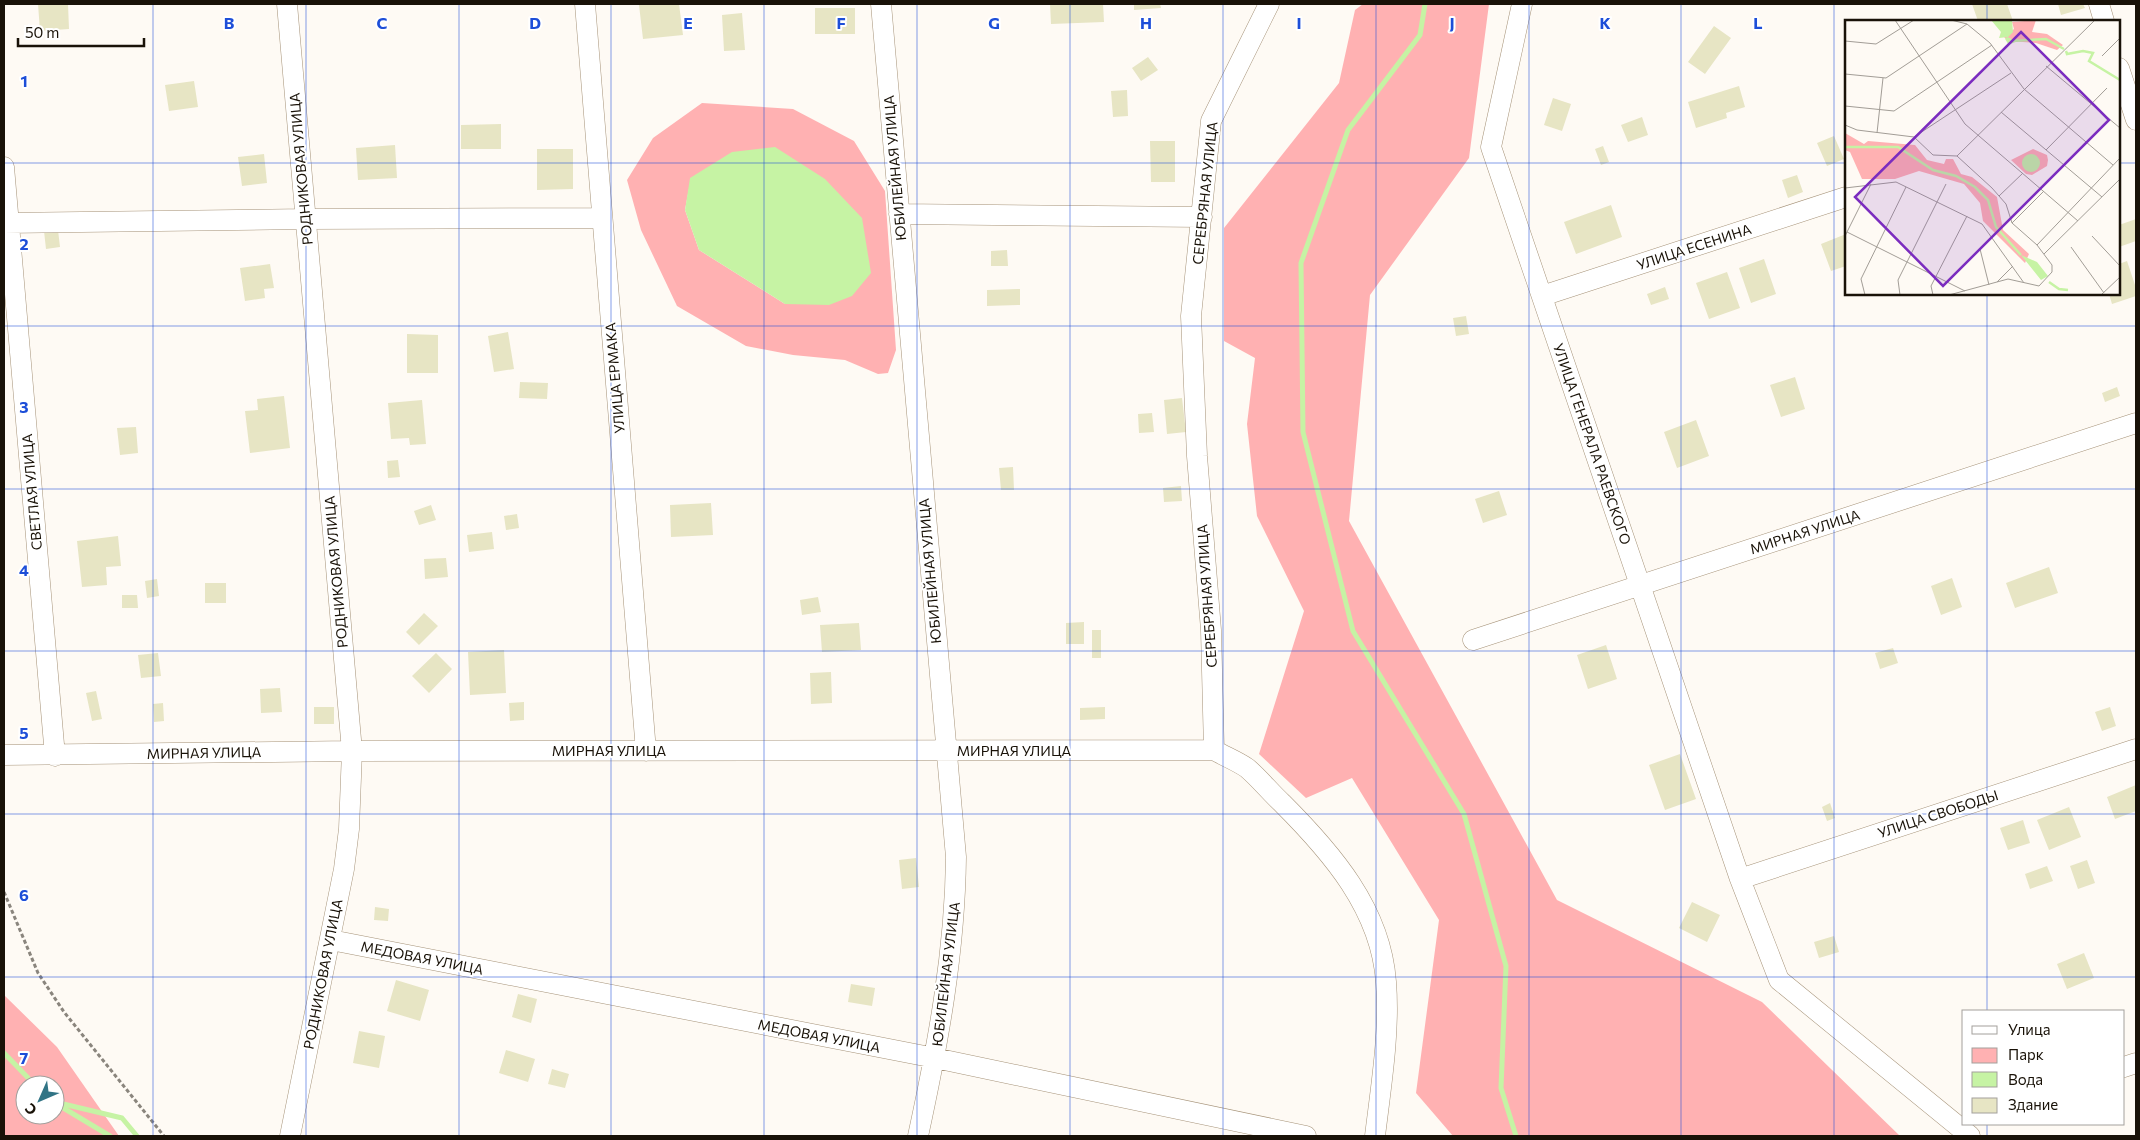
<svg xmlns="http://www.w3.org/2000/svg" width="2140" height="1140" viewBox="0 0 2140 1140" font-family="Commissioner,sans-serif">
	<rect width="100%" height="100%" fill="#fefaf4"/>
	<!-- green -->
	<path fill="#ffb1b2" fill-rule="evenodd" d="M1363 4H1489L1469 158 1370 295 1349 521 1557 900 1762 1002 1900 1136H1453L1416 1093 1439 920 1352 778 1306 798 1259 754 1304 611 1257 516 1247 424 1255 358 1224 341V228L1339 83 1355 10Z
		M702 103 793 109 854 141 885 191 896 350 888 373 878 374 845 360 793 355 746 346 677 306 641 230 627 180 653 138ZM691 178 785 304 699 250 685 210Z
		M4 995 57 1047 119 1136H4ZM25 1085H55V1115H25Z"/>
	<!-- water -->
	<path fill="#c6f3a4" d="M775 147 825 179 862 218 871 273 852 296 829 305 785 304 699 250 685 210 690 178 732 152Z"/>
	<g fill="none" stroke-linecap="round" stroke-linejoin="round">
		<!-- stream -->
		<path stroke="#c6f3a4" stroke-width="5" d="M1425 4 1420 35 1348 130 1301 263 1303 432 1353 631 1464 814 1506 966 1501 1088 1516 1136
			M4 1053 35 1085
			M55 1102 122 1118 137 1136
			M55 1103 110 1136"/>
	</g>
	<!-- building -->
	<path fill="#e7e5c4" d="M38 4H68L69 29 40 31Z
		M651 4H679L683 35 643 39 639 5Z
		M1050 4H1103L1104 22 1051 24Z
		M1134 4H1160L1161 8 1134 10Z
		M1972 4H2007L2013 21H1978Z
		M2058 4H2083L2085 8 2061 15Z
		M815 8H855V34H815Z
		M742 13 745 50 724 51 722 15Z
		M1714 26 1731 38 1705 74 1688 62Z
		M1148 57 1158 70 1141 81 1132 68Z
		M194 81 198 107 169 111 165 85Z
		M1739 86 1745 107 1726 113 1727 118 1696 128 1688 102Z
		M1127 90 1128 116 1113 117 1111 91Z
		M1553 98 1571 104 1562 131 1544 125Z
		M1642 117 1648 135 1628 142 1621 125Z
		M501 124V149H461V125Z
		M1834 136 1844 159 1827 166 1817 143Z
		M1150 141H1175V182H1151Z
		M395 145 397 178 358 180 356 148Z
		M1603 146 1609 162 1601 165 1595 149Z
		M537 149H573V189L537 190Z
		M264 154 267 183 242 186 238 157Z
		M1797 175 1803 192 1788 198 1782 180Z
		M1611 205 1622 237 1576 254 1564 222Z
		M2136 219V241L2119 247V225Z
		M58 230 60 247 46 249 44 231Z
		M1846 234V266L1831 271 1821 244Z
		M1007 250 1008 266H991V251Z
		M1764 259 1776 294 1751 303 1739 268Z
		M2127 261 2136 288V296L2112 304 2109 294H2119V264Z
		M270 264 274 288 264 289 265 298 245 301 240 268Z
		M1727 272 1740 308 1709 319 1696 283Z
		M1665 287 1669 299 1651 305 1647 294Z
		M1020 289V305L987 306V290Z
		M1466 316 1469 334 1456 336 1453 318Z
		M508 332 514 369 494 372 488 336Z
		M407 334 438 335V373H407Z
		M1795 377 1805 409 1781 417 1770 385Z
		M520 382 548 383 547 399 519 398Z
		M2117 387 2120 396 2105 402 2102 393Z
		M284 396 290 448 250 453 245 411 258 410 257 399Z
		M1182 398 1186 432 1167 434 1164 400Z
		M422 400 426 444 410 445 409 438 391 439 388 403Z
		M1152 413 1154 432 1139 433 1138 414Z
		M1696 420 1709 456 1677 468 1664 432Z
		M136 427 138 453 120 455 117 428Z
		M398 460 400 477 388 478 387 461Z
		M1013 467 1014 490H1001L999 468Z
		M1181 486 1182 501 1164 502 1163 488Z
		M1499 491 1507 515 1483 523 1475 499Z
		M711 503 713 535 671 537 670 505Z
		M431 505 436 520 419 525 414 511Z
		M517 514 519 528 506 530 504 516Z
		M492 532 494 549 469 552 467 535Z
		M118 536 121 566 106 567 107 585 82 587 77 541Z
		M446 558 448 577 425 579 424 559Z
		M2049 567 2058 593 2015 608 2006 583Z
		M1952 578 1962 607 1941 615 1931 586Z
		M157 579 159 596 147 598 145 581Z
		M205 583H226V603H205Z
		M122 595H137L138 608H122Z
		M818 597 821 612 802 615 800 600Z
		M424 613 438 626 419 645 406 632Z
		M1084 622V644H1066V623Z
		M859 623 861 650 822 652 820 625Z
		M1092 630H1101V658H1092Z
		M1606 645 1617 679 1588 689 1577 655Z
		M1893 648 1898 663 1880 669 1875 653Z
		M504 650 506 693 470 695 468 652Z
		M158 653 161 676 141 678 138 655Z
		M436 653 452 669 429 693 412 676Z
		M831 672 832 703 811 704 810 673Z
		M280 688 282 712 261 713 260 689Z
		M96 691 102 719 92 721 86 693Z
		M524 702V720L510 721 509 703Z
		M163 703 164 721 154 722 153 704Z
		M314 707H334V724H314Z
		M1105 707V719L1080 720V708Z
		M2110 707 2116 726 2102 731 2095 712Z
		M1680 754 1696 799 1665 810 1649 765Z
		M2136 785V811L2115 819 2107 797Z
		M1830 803 1835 818 1827 821 1822 807Z
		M2069 807 2081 837 2049 850 2037 820Z
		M2023 820 2030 843 2008 850 2000 828Z
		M916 858 919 887 902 889 899 860Z
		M2087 860 2095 883 2078 889 2070 866Z
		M2047 866 2053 881 2030 889 2025 874Z
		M1692 902 1720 915 1707 942 1679 928Z
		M375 907 389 909 388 921 374 920Z
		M1834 936 1839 952 1819 958 1814 942Z
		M2084 953 2094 978 2067 989 2057 964Z
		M396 980 429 990 420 1021 387 1011Z
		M851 984 875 988 872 1006 848 1002Z
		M518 994 537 999 531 1023 512 1017Z
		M359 1031 385 1036 379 1068 353 1063Z
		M506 1050 535 1059 528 1082 499 1073Z
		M552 1069 569 1074 565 1088 548 1084Z"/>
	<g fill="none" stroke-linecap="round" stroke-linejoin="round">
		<!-- street casing -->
		<g stroke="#a69379" stroke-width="21">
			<path id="street" d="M287 4 352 751 349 829 344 869 290 1136
				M585 4 646 751
				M881 4 956 857C955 952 938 1044 918 1136
				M1269 4 1211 121 1191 316 1197 456 1211 630 1214 750C1224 756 1237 761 1247 768 1259 778 1270 792 1282 803 1331 852 1381 909 1386 982 1390 1032 1381 1086 1375 1136
				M1522 4 1491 147 1740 879 1779 980 1970 1136
				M2099 4 2104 21
				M2119 68 2136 120
				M4 167 55 756
				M899 214 1202 217
				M4 223 306 219 602 218
				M1542 296 1846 197
				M1473 640 2136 423
				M4 755 352 751 1214 750
				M1740 879 2136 749
				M331 940 935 1058 1306 1136
				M2124 1067 2136 1063"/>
		</g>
		<!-- path -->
		<path stroke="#8a857d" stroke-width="3" stroke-dasharray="4 2.5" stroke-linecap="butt" d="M4 892 38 973 64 1012 164 1136"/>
		<!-- street -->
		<use href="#street" stroke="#fff" stroke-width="20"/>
	</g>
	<!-- grid -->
	<path fill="none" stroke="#1d4ed8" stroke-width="1" stroke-opacity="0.55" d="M153 4V1136M306 4V1136M459 4V1136M611 4V1136M764 4V1136M917 4V1136M1070 4V1136M1223 4V1136M1376 4V1136M1529 4V1136M1681 4V1136M1834 4V1136M1987 4V21M4 163H1846M2119 163H2136M1987 294V1011M4 326H2136M4 489H2136M4 651H2136M4 814H2136M4 977H2136M1987 1124V1136"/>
	<g text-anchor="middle" stroke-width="4" stroke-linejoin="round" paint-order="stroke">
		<!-- street labels -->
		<g font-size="14" fill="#191208" stroke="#fff">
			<text transform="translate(895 168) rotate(-95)" y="5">ЮБИЛЕЙНАЯ УЛИЦА</text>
			<text transform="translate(301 169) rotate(-95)" y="5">РОДНИКОВАЯ УЛИЦА</text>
			<text transform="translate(1205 193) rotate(-84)" y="5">СЕРЕБРЯНАЯ УЛИЦА</text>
			<text transform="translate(1694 247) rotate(-18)" y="5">УЛИЦА ЕСЕНИНА</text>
			<text transform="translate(615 378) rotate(-95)" y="5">УЛИЦА ЕРМАКА</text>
			<text transform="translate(1592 444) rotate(71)" y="5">УЛИЦА ГЕНЕРАЛА РАЕВСКОГО</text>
			<text transform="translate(32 492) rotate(-95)" y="5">СВЕТЛАЯ УЛИЦА</text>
			<text transform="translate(1805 532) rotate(-18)" y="5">МИРНАЯ УЛИЦА</text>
			<text transform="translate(930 571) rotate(-95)" y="5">ЮБИЛЕЙНАЯ УЛИЦА</text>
			<text transform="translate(336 572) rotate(-95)" y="5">РОДНИКОВАЯ УЛИЦА</text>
			<text transform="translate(1207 596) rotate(-94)" y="5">СЕРЕБРЯНАЯ УЛИЦА</text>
			<text x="609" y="756">МИРНАЯ УЛИЦА</text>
			<text x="1014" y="756">МИРНАЯ УЛИЦА</text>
			<text transform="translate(204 753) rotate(-1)" y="5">МИРНАЯ УЛИЦА</text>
			<text transform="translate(1938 814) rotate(-18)" y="5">УЛИЦА СВОБОДЫ</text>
			<text transform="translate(422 958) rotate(11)" y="5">МЕДОВАЯ УЛИЦА</text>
			<text transform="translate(323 974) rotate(-79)" y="5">РОДНИКОВАЯ УЛИЦА</text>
			<text transform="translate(946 974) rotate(-83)" y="5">ЮБИЛЕЙНАЯ УЛИЦА</text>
			<text transform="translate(819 1036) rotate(11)" y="5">МЕДОВАЯ УЛИЦА</text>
		</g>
	</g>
	<!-- overview -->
	<g transform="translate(1845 20)">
		<rect width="275" height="275" fill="#fefaf4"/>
		<path d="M191 0 187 12 202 14 218 25 212 30 191 23 163 21 159 17 169 9 167 2ZM0 113 19 124 23 121 70 125 82 140 99 144 101 139H108L116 154 127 157 152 177 158 210 184 234 180 243 138 201 135 183 119 164 74 151 50 159H17L5 132 0 130ZM188 129 202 135 203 140 202 146 187 155 181 154 166 140Z" fill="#ffb1b2"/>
		<path d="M146 0H167L168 12 163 17 154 18 156 12ZM177 143a9 9 0 1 1 18 0a9 9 0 1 1-18 0ZM176 235 192 242 203 256 196 260Z" fill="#c6f3a4"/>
		<path fill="none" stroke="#c6f3a4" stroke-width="2.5" d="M161 18 164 23 173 20M162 18 168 21 201 19 219 29M221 31 222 34 238 31 248 33 244 41 275 60M0 127H53L88 150 111 156 130 167 143 180 151 207 176 235M204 262 214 269 223 270"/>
		<path fill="none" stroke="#a29d96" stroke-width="1" d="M50 0 120 104 233 201M106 0 122 4 145 23 179 69 268 145M0 21 31 24 69 0M257 36 275 18M201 46 275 108M0 54 41 58 122 4M0 86 49 91 147 25M156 92 257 177M0 105 12 110 69 117 166 53M32 113 38 58M69 117 88 135 112 136 147 168 161 184 167 203 192 225 207 245V252L194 266 163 259 104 275M201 130 262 68M112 136 250 0M0 168 51 162 137 204 179 263M154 176 178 153M167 203 199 171M2 212 26 164M0 216 2 212 120 271M247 216 275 246M192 225 275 138M226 227 259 273M135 229 144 265M199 234 275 159M152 262 168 246M20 275 16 259 61 167M55 275 53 260 101 164M88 275 86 266 122 196M256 275 275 257"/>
		<path fill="#7b2cbf" fill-opacity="0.15" stroke="#7b2cbf" stroke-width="2.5" d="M176 12 264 100 98 266 10 177Z"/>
		<rect width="275" height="275" fill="none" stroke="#191208" stroke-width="2.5"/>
	</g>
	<g font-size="16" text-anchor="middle" font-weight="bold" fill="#1d4ed8" stroke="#fff" stroke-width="4" stroke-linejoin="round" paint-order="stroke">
		<text x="229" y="29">B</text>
		<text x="382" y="29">C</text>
		<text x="535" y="29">D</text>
		<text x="688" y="29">E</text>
		<text x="841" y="29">F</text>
		<text x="994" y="29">G</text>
		<text x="1146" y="29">H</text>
		<text x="1299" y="29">I</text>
		<text x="1452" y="29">J</text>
		<text x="1605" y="29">K</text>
		<text x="1758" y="29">L</text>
		<text x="24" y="87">1</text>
		<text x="24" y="250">2</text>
		<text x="24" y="413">3</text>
		<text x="24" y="576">4</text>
		<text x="24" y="739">5</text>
		<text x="24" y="901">6</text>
		<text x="24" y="1064">7</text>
	</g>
	<!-- border -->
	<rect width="2140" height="1140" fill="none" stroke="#191208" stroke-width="10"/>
	<!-- legend -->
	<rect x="1962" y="1010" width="162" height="115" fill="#ffffff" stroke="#a3a09c"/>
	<rect x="1972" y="1026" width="25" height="8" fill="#ffffff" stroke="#a3a09c"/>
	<text x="2008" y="1035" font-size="15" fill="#191208">Улица</text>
	<rect x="1972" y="1048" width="25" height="15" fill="#ffb1b2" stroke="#a3a09c"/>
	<text x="2008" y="1060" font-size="15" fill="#191208">Парк</text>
	<rect x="1972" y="1072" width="25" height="15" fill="#c6f3a4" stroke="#a3a09c"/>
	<text x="2008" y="1085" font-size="15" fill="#191208">Вода</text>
	<rect x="1972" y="1098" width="25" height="15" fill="#e7e5c4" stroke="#a3a09c"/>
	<text x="2008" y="1110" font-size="15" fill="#191208">Здание</text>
	<!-- north arrow -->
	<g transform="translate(40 1100) rotate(225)"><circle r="24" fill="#ffffff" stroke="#a3a09c"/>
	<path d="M0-4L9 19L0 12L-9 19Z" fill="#317485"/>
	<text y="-8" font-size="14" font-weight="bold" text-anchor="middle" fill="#191208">С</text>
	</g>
	<!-- scale -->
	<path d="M18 38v8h126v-8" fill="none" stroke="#191208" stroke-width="2.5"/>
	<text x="25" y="38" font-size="15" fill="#191208" stroke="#ffffff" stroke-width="4" paint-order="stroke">50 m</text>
</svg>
